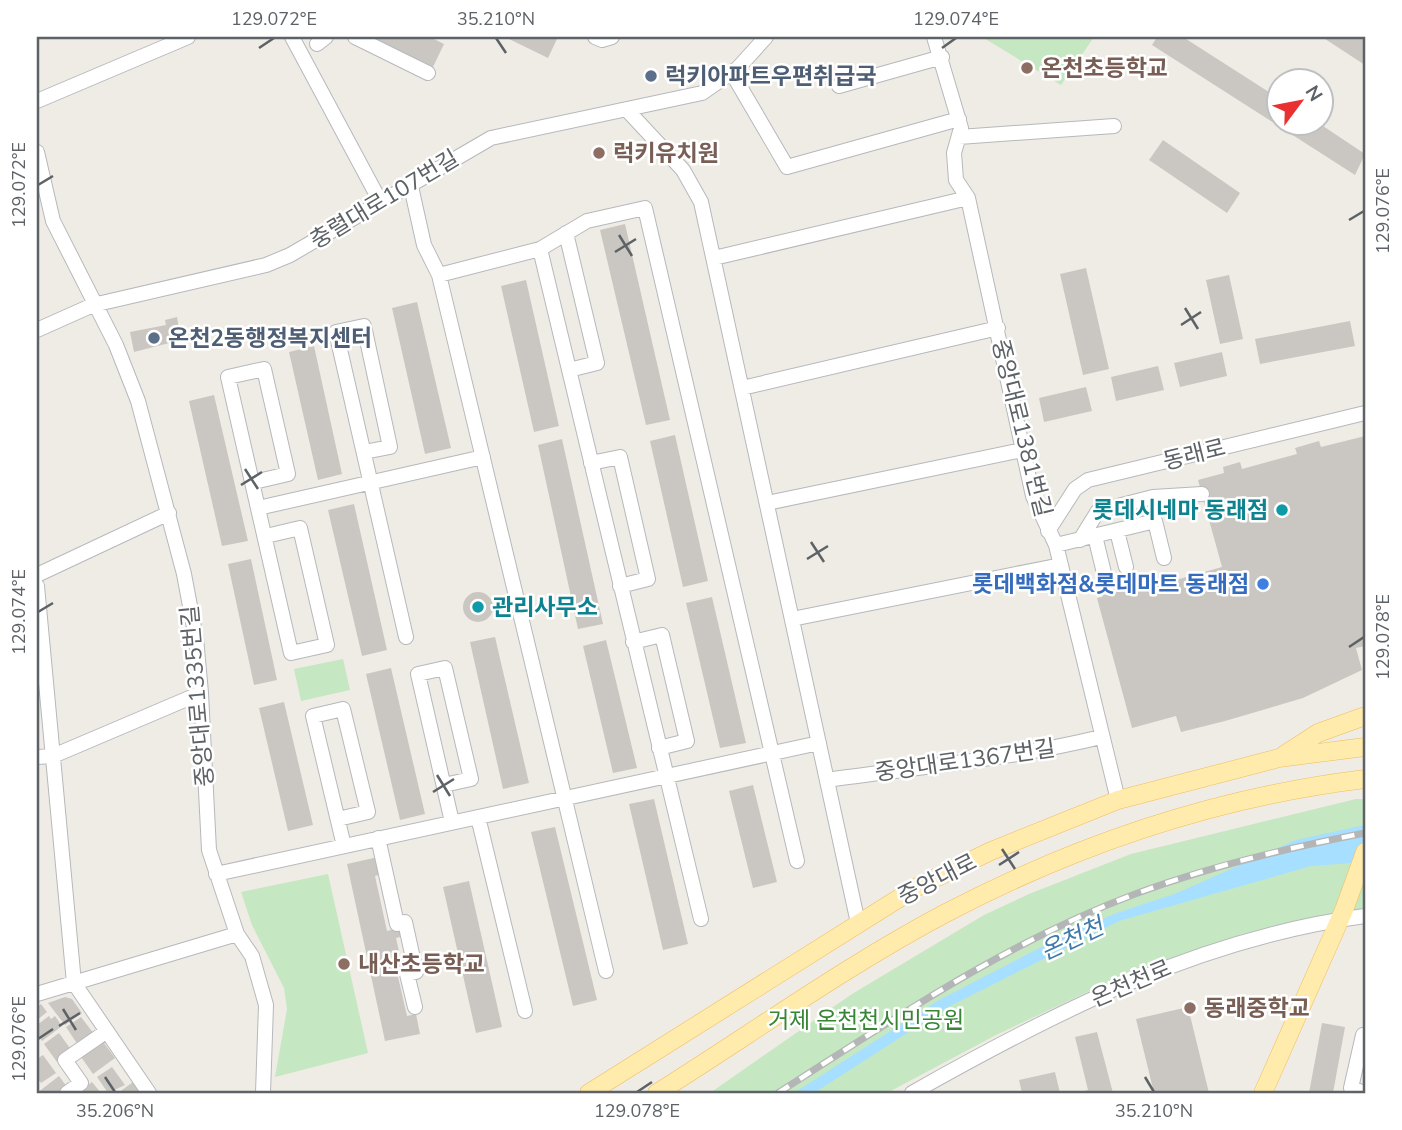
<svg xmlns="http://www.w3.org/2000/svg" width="1402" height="1130" viewBox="0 0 1402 1130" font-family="'Nunito Sans','Noto Sans KR',sans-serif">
	<rect width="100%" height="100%" fill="#efece5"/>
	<!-- green -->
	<path fill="#c5e7c2" d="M982 37H1094L1061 85Z
		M343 659 350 690 301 701 294 669Z
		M1356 799H1365V909L1242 934 1100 986 996 1035 887 1093H710L852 994 984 915 1029 894 1131 854Z
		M328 874 368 1053 275 1077 287 1009 284 988 252 925 241 892Z"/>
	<!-- water -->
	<path fill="#a6dfff" d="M1365 825V862L1311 866 1119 921 946 1008 814 1093H794L939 1000 1057 939 1114 914 1177 893 1296 840Z"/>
	<!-- building -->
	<path fill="#cac7c2" d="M372 37H430L444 44 433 67Z
		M505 37H552L557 39 548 58Z
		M1157 37H1183L1280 99V122H1317L1365 154 1355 175 1152 45Z
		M1322 37H1365V65Z
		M1163 140 1240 193 1227 213 1149 160Z
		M625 224 670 420 646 425 600 230Z
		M1086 268 1109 369 1083 375 1060 274Z
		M1229 275 1243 339 1220 344 1206 280Z
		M526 280 559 426 534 432 501 286Z
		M417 302 451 448 425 454 392 308Z
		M177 317 181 340 134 352 130 332 166 325 165 320Z
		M1350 321 1355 346 1260 364 1255 339Z
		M314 346 342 474 318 480 289 352Z
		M1222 352 1227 376 1180 387 1174 363Z
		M1158 366 1164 390 1116 401 1111 377Z
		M1086 387 1092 411 1044 422 1039 398Z
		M214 395 248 541 222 546 189 401Z
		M675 435 708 581 683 587 650 441Z
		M1365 436V646L1356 648 1362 670 1303 698 1225 721 1181 732 1176 716 1132 728 1097 598 1102 597 1109 585 1122 578 1137 576 1151 583 1157 581 1158 585 1222 567 1198 480 1224 473 1223 467 1240 462 1242 469 1297 454 1295 448 1319 441 1321 447Z
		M562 439 603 624 578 629 538 445Z
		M354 504 387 650 362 656 328 510Z
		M251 559 277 680 254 685 228 564Z
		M463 607a15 15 0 1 1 30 0a15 15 0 1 1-30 0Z
		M712 597 746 743 720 748 686 603Z
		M495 637 529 783 503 789 470 642Z
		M606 640 637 768 613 773 583 646Z
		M391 668 425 814 400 820 366 674Z
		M284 702 313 825 288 831 259 708Z
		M753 785 777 882 753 888 729 791Z
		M654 799 688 944 663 950 629 804Z
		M555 827 597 1000 573 1006 531 832Z
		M378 857 382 874 375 876 387 931 402 927 404 936 396 938 400 956 407 954 410 965 396 968 407 1016 416 1014 420 1034 385 1041 347 864Z
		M469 881 502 1027 476 1033 443 887Z
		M65 997 72 999 82 1013 65 1025 48 1003Z
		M41 1004 47 1012 37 1020V1007Z
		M1188 1007 1209 1093H1154L1136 1019Z
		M49 1016 51 1019 55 1016 62 1026 42 1041 37 1034V1025Z
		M81 1017 94 1034 78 1045 66 1027Z
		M1322 1023 1345 1027 1333 1093H1309Z
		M1097 1032 1113 1093H1076L1088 1090 1075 1037Z
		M59 1033 72 1051 57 1062 44 1044Z
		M101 1039 115 1058 93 1074 79 1054Z
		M43 1055 56 1073 41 1083 37 1078V1059Z
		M112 1067 125 1085 108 1093 97 1077Z
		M1055 1072 1060 1093H1022L1019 1080Z
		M59 1076 67 1087 59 1093H37Z
		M92 1082 101 1093H83L81 1090Z
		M133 1082 141 1093H118Z"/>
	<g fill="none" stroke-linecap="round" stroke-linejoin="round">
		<!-- minor casing -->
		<g stroke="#b6b8bc" stroke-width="16">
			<path id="minor" d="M292 37 380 201
				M355 37 428 73
				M595 37 602 40 612 37
				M934 37 961 128 954 153 956 180 968 198 1033 496 1056 545 1118 800
				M317 44 326 37
				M732 73 787 167 959 119
				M839 86 942 57
				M37 101 188 37
				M627 110 683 170 701 202 858 923
				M959 137 1114 126
				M37 152 53 221 116 345 138 401 184 574 196 638 201 693 209 850 237 934 252 956 266 1005 263 1093
				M410 182 424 245 439 275 606 971
				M566 233 597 363 569 370
				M540 249 701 919
				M714 258 968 198
				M439 275 540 249 587 221 645 208 797 861
				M37 330 93 305 266 265 290 255 491 138 702 93 738 68 766 37
				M742 388 998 328
				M364 452 390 447 364 326 336 332 406 637
				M591 463 620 457 648 579 620 586
				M254 482 288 474 264 369 228 377 291 653 327 645 300 528 266 536
				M767 503 1022 450
				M258 508 483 457
				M1048 531 1075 489 1088 480 1365 413
				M1117 531 1126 567
				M1095 536 1104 573
				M1080 540 1098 511 1153 497 1202 494
				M1056 545 1155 521 1164 558
				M37 575 169 513
				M37 586 74 983 149 1093
				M792 619 1061 565
				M633 642 662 635 687 741 659 748
				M37 757 53 756 201 693
				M827 780C919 767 1011 759 1101 737
				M444 785 471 779 445 668 418 674 452 822
				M478 817 525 1011
				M338 819 368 812 343 709 313 716 344 846
				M378 838 397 924 405 922 416 972 407 974 415 1007
				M216 874 819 743
				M37 994 237 934
				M1363 1035 1351 1088 1365 1093
				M67 1093 81 1083 65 1060 107 1031
				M912 1093C1055 1012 1200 938 1365 916"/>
		</g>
		<!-- major casing -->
		<g stroke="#f2bc5c" stroke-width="19">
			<path id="major" d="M1284 755 1318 733 1365 716
				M589 1093 917 887 991 851 1118 800 1279 758 1365 747
				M657 1093C751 1034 846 966 944 914 1077 844 1217 797 1365 779
				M1263 1093 1344 910 1365 852"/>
		</g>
		<!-- minor -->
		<use href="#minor" stroke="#fff" stroke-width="14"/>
		<!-- major -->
		<use href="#major" stroke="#ffebab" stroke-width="18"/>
		<!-- rail casing -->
		<g stroke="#b4b5b6" stroke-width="7">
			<path id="rail" d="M778 1093C892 1020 1007 942 1135 894 1210 866 1287 848 1365 833"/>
		</g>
		<!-- rail -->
		<use href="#rail" stroke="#fff" stroke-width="4.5" stroke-dasharray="13" stroke-linecap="butt"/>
	</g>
	<!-- ticks -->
	<path fill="none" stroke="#5d6266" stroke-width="2.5" d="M496 38 506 53M259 48 274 38M942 48 956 38M38 185 53 176M1349 220 1364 211M619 235 632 256M615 252 636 239M1185 308 1198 329M1181 325 1201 312M245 469 258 489M241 485 262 472M811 542 824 562M807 559 828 546M38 612 53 603M1349 647 1364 637M437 775 450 796M433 792 454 779M1002 849 1015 869M999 865 1019 852M63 1009 76 1030M59 1026 80 1013M38 1039 53 1029M105 1077 115 1092M1145 1077 1154 1092M637 1092 652 1082"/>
	<!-- markers -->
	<g fill="#8d6e63" stroke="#fff" stroke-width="2.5">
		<circle cx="1027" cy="68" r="7"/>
		<circle cx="599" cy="153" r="7"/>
		<circle cx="344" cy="964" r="7"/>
		<circle cx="1190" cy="1008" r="7"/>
	</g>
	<g fill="#5c6f8a" stroke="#fff" stroke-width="2.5">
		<circle cx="651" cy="76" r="7"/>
		<circle cx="154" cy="338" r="7"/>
	</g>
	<g fill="#0f9aa8" stroke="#fff" stroke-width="2.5">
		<circle cx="1282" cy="510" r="7"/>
		<circle cx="478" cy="607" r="7"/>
	</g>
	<circle fill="#3f7fe0" stroke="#fff" stroke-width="2.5" cx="1263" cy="584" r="7"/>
	<g text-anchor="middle" stroke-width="5" stroke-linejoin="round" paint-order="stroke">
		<!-- education labels -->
		<g font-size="23" font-weight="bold" fill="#785e54" stroke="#fff" text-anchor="start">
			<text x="1041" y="76">온천초등학교</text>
			<text x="613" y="161">럭키유치원</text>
			<text x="358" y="972">내산초등학교</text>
			<text x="1204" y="1016">동래중학교</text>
		</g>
		<!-- service labels -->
		<g font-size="23" font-weight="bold" fill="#4e5e75" stroke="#fff" text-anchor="start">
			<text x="665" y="84">럭키아파트우편취급국</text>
			<text x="168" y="346">온천2동행정복지센터</text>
		</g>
		<!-- street labels -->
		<g font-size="23" fill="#5d6266" stroke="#fff">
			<text transform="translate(384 199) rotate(-31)" y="8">충렬대로107번길</text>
			<text transform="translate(1022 428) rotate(76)" y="8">중앙대로1381번길</text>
			<text transform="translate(1194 454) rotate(-14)" y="8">동래로</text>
			<text transform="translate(197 696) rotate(-95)" y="8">중앙대로1335번길</text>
			<text transform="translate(965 760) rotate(-8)" y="8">중앙대로1367번길</text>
			<text transform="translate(937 879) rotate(-27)" y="8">중앙대로</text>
			<text transform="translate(1131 983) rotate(-23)" y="8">온천천로</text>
		</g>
		<!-- culture labels -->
		<g font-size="23" font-weight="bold" fill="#0d838f" stroke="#fff" text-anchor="end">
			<text x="1268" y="518">롯데시네마 동래점</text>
			<text x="492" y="615" text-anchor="start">관리사무소</text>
		</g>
		<!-- shop labels -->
		<g font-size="23" font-weight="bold" fill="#366cbe" stroke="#fff" text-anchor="end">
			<text x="1249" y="592">롯데백화점&amp;롯데마트 동래점</text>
		</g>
		<!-- park labels -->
		<g font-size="23" fill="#378535" stroke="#fff">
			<text x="866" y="1028">거제 온천천시민공원</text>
		</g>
		<!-- water labels -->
		<g font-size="24" font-style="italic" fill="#3f7aa9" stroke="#fff">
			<text transform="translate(1072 939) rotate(-25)" y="8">온천천</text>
		</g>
	</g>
	<!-- border -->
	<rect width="1402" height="1130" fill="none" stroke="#ffffff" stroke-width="77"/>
	<!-- north arrow -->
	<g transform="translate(1300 102) rotate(58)"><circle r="33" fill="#ffffff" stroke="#bec0c2" stroke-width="2"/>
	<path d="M0-5L12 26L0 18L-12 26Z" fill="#ea3131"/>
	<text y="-10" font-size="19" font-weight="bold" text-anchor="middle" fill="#5d6266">N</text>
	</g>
	<rect x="38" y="38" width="1326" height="1054" fill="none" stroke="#5d6266" stroke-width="2.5"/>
	<g font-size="18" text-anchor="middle" fill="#5d6266">
		<text x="274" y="25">129.072°E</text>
		<text x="496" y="25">35.210°N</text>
		<text x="956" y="25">129.074°E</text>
		<text transform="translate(19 185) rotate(-90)" y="6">129.072°E</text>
		<text transform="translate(1383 211) rotate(-90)" y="6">129.076°E</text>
		<text transform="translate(19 612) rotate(-90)" y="6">129.074°E</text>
		<text transform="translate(1383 637) rotate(-90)" y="6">129.078°E</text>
		<text transform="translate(19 1039) rotate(-90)" y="6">129.076°E</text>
		<text x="115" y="1117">35.206°N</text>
		<text x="637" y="1117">129.078°E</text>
		<text x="1154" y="1117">35.210°N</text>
	</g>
</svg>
